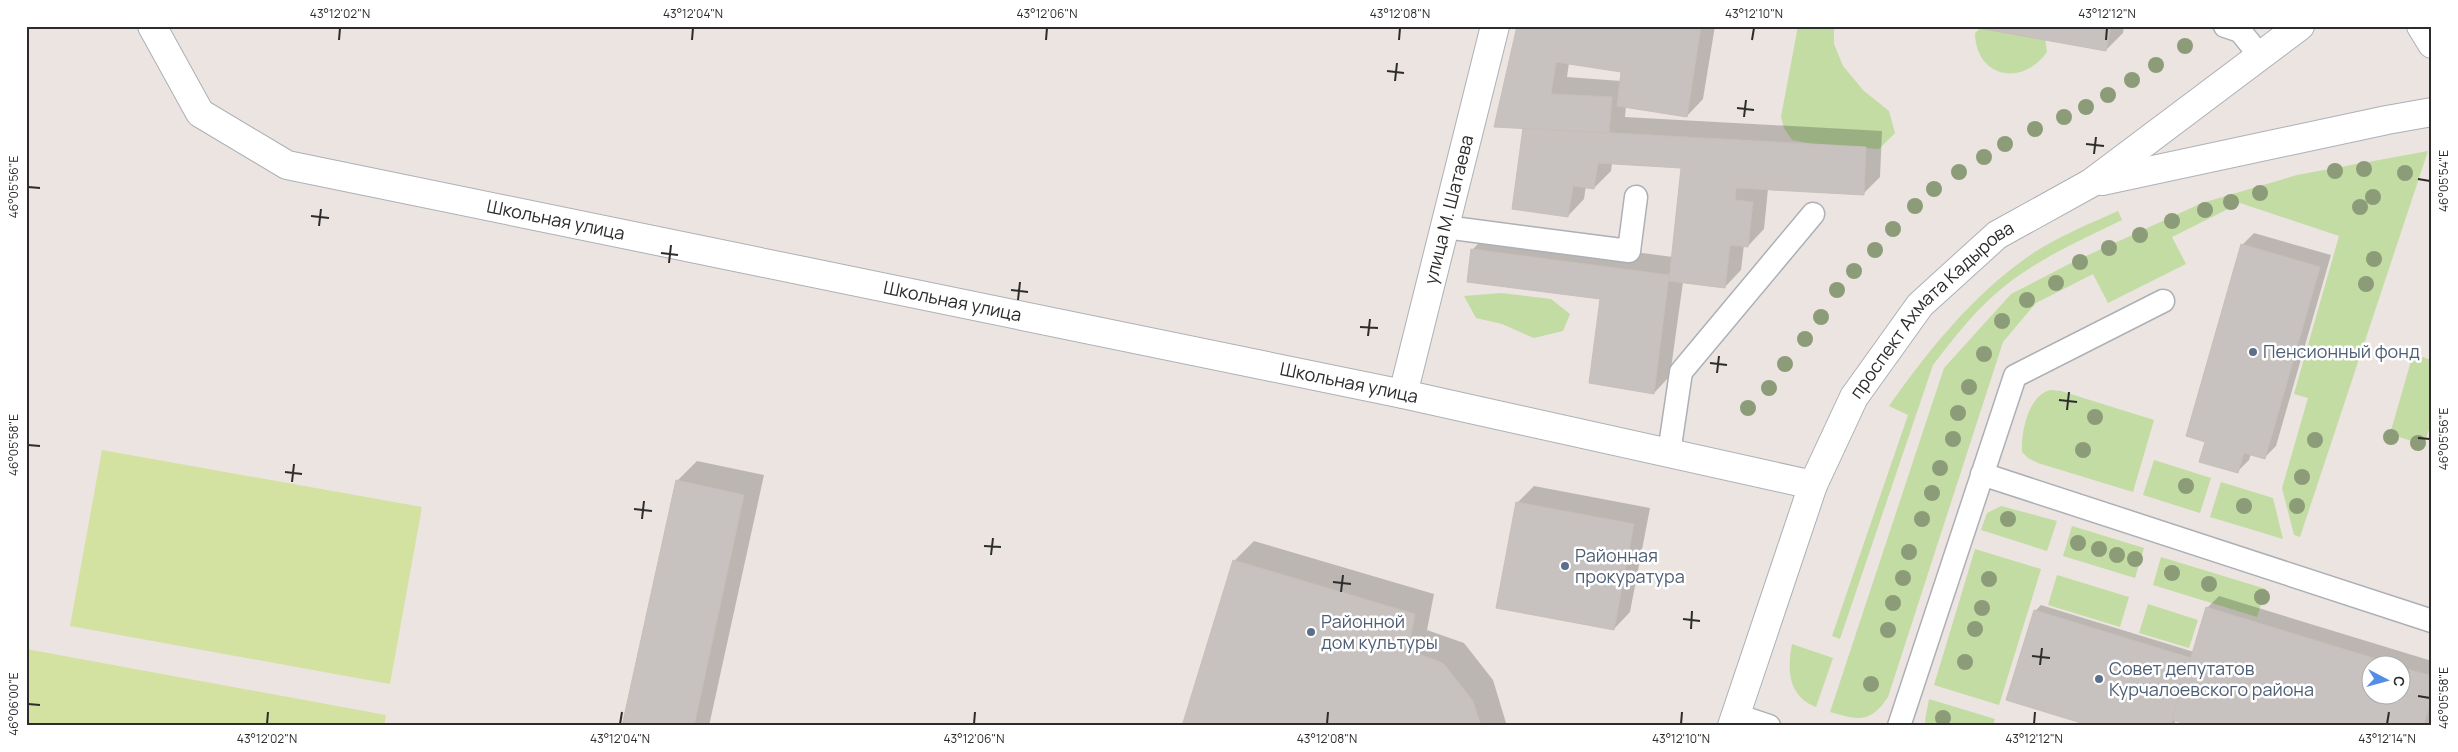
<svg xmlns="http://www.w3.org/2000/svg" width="2458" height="752" viewBox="0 0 2458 752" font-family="Manrope,sans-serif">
	<rect width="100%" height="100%" fill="#ece4e0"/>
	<!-- green -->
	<path fill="#c2dca3" d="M1798 26H1834V44L1843 66 1864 91 1889 111 1895 133 1879 149 1813 144 1792 140 1784 128 1781 117Z
		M1983 26 2045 38 2047 52C2022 87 1976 78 1975 33Z
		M2428 151 2300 537 2294 535 2282 488 2308 398 2294 394 2339 236 2240 203 2172 237 2186 264 2108 303 2093 274 2036 303 2003 342 1888 697C1870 724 1858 720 1830 712L1944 368 2011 294 2073 262 2202 203 2297 175Z
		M2118 211 2122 220C2079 241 2030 262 1993 296 1971 316 1951 341 1933 365L1840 639 1832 636 1908 415 1889 406C1928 351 1970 298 2026 258 2054 238 2087 225 2118 211Z
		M1501 293 1551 299 1570 314 1563 331 1534 338 1502 324 1476 318 1464 296Z
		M2413 354 2432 360V420L2424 445 2390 434Z
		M2050 390 2061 391 2154 420 2133 492 2038 463 2028 458 2022 452C2021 432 2028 396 2050 390Z
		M2154 460 2211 478 2200 513 2143 495Z
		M2221 482 2273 498 2283 539 2210 517Z
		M2001 506 2057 521 2047 551 1981 530 1987 513Z
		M2072 526 2144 548 2135 578 2063 556Z
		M1975 549 2041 569 1999 705 1934 685Z
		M2161 557 2266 589 2257 617 2153 585Z
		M2057 575 2129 597 2120 627 2048 605Z
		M2148 604 2198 620 2189 648 2139 633Z
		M1792 644 1833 658 1816 707C1788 696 1787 670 1792 644Z
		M1929 699 1995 719 1993 726H1926L1925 720Z"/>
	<!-- pitch -->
	<path fill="#d3e2a0" d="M102 450 422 507 390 684 70 626Z
		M26 649 386 715 384 726H26Z"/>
	<!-- shadow -->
	<path fill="#0003" fill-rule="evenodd" d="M1518 26H1715L1703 99 1687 116 1626 106 1625 117 1882 131 1880 177 1863 194 1768 189 1764 229 1748 246 1744 245 1741 270 1725 287 1683 282 1670 376 1654 393 1601 298 1472 250 1489 233 1673 257 1683 167 1612 163 1611 171 1594 188 1586 186 1584 199 1568 216 1525 127ZM1569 63 1623 71 1621 81 1567 77Z
		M1974 26H2124L2123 33 2106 50Z
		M2254 233 2331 255 2276 446 2264 458 2251 454 2249 460 2237 472 2207 441 2242 245Z
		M697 461 764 475 709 726H623L677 481Z
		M1534 486 1650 508 1630 612 1614 629 1517 503Z
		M1254 541 1434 594 1427 630 1464 643 1493 680 1507 726H1183L1234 561Z
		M2219 596 2432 661V726H2197L2176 719 2174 726H2095L2035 611 2041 605 2194 652 2207 608ZM2370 664H2400V694H2370Z"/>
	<!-- building -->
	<path fill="#c7c1bf" stroke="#c7bfb9" d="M1517 26H1701L1687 117 1617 106 1621 72 1556 62 1551 94 1612 97 1609 133 1494 127Z
		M1967 26H2111L2106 51Z
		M1523 128 1866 147 1864 195 1736 188 1735 200 1753 202 1748 247 1730 245 1725 288 1669 281 1681 168 1598 163 1594 189 1573 186 1568 217 1512 209Z
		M2241 244 2320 267 2265 459 2244 453 2238 473 2199 462 2205 442 2186 436Z
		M1471 249 1669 275 1654 394 1589 383 1600 299 1467 282Z
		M676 480 744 495 694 726H622Z
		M1516 502 1634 524 1614 630 1496 608Z
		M1233 560 1415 614 1408 650 1443 663 1473 701 1481 726H1182Z
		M2206 607 2393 664H2370V694H2400V667L2432 676V698L2423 726H2192L2172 720Z
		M2034 610 2191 658 2170 726H2091L2006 700Z"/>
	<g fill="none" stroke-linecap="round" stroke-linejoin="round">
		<!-- service casing -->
		<g stroke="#acb0b6" stroke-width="25">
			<path id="service" d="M2225 26 2240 31 2261 57
				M1445 227 1629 251 1636 197
				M1669 453 1681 372 1813 214
				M1982 474 2432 621
				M1736 715 1769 726
				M1899 726 2015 376 2163 301"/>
		</g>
		<!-- minor casing -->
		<g stroke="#acb0b6" stroke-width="30">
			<g id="minor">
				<path id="s1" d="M1403 394 1495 26"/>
			</g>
		</g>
		<!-- secondary casing -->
		<g stroke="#acb0b6" stroke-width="30">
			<g id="secondary">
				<path id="s2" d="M152 26 200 113 287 165 1403 394 1813 485"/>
				<path d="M2421 26 2432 44"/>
				<path d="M2102 181 2387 120 2432 112"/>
				<path id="s3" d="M1732 726 1813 485 1854 397 1920 305 1997 235 2091 183 2300 26"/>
			</g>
		</g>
		<!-- service -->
		<use href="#service" stroke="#fff" stroke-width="22"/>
		<!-- minor -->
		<use href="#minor" stroke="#fff" stroke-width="28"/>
		<!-- secondary -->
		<use href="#secondary" stroke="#fff" stroke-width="28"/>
	</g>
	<!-- trees -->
	<g fill="#8c9c78">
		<circle cx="2185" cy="46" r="8"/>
		<circle cx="2156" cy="65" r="8"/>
		<circle cx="2132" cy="80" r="8"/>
		<circle cx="2108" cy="95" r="8"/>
		<circle cx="2086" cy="107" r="8"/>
		<circle cx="2064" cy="117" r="8"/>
		<circle cx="2035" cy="129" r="8"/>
		<circle cx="2005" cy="144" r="8"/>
		<circle cx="1984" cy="157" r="8"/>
		<circle cx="2364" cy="169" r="8"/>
		<circle cx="2335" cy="171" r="8"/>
		<circle cx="1959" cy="172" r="8"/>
		<circle cx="2405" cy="173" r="8"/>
		<circle cx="1934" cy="189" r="8"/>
		<circle cx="2260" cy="193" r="8"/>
		<circle cx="2373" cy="197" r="8"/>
		<circle cx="2231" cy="202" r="8"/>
		<circle cx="1915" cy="206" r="8"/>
		<circle cx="2360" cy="207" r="8"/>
		<circle cx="2205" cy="210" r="8"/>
		<circle cx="2172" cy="221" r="8"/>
		<circle cx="1893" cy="229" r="8"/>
		<circle cx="2140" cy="235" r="8"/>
		<circle cx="2109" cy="248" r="8"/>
		<circle cx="1875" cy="250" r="8"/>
		<circle cx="2374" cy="259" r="8"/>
		<circle cx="2080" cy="262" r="8"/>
		<circle cx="1854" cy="271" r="8"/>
		<circle cx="2056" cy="283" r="8"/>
		<circle cx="2366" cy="284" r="8"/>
		<circle cx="1837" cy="290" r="8"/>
		<circle cx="2027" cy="300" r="8"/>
		<circle cx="1821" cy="317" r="8"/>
		<circle cx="2002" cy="321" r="8"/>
		<circle cx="1805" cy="339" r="8"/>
		<circle cx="1984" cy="354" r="8"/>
		<circle cx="1785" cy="364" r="8"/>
		<circle cx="1969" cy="387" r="8"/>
		<circle cx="1769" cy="388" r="8"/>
		<circle cx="1748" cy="408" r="8"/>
		<circle cx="1958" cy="413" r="8"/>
		<circle cx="2095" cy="417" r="8"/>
		<circle cx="2391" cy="437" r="8"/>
		<circle cx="1953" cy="439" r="8"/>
		<circle cx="2315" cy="440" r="8"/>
		<circle cx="2418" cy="443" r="8"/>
		<circle cx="2083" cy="450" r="8"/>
		<circle cx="1940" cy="468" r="8"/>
		<circle cx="2302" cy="477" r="8"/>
		<circle cx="2186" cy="486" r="8"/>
		<circle cx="1932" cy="493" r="8"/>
		<circle cx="2244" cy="506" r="8"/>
		<circle cx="2297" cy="506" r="8"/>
		<circle cx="1922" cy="519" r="8"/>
		<circle cx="2008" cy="519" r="8"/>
		<circle cx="2078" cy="543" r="8"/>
		<circle cx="2099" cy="549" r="8"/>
		<circle cx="1909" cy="552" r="8"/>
		<circle cx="2117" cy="555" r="8"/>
		<circle cx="2135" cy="559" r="8"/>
		<circle cx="2172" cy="573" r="8"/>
		<circle cx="1903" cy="578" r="8"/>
		<circle cx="1989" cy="579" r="8"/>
		<circle cx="2209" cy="584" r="8"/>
		<circle cx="2262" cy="597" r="8"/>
		<circle cx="1893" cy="603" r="8"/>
		<circle cx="1982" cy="608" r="8"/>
		<circle cx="1975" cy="629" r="8"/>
		<circle cx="1888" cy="630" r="8"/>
		<circle cx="1965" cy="662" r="8"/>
		<circle cx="1871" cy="684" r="8"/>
		<circle cx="1943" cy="718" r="8"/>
	</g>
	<!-- ticks -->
	<path fill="none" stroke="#2c2c2c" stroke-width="2" d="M339 40 340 28M692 40 693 28M1046 40 1047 28M1399 40 1400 28M1752 40 1754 28M2106 40 2107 28M1387 71 1404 73M1395 81 1397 63M1737 108 1754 110M1744 117 1746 100M2086 144 2104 146M2094 154 2096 137M2418 179 2430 181M28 187 40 188M311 216 329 218M319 226 321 209M661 253 678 255M669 263 671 245M1011 290 1028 292M1018 300 1020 282M1360 327 1378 328M1368 336 1370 319M1710 363 1727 365M1717 373 1719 356M2059 400 2077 402M2067 410 2069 392M2418 438 2430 439M28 445 40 446M285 472 302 474M292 482 294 464M634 509 652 511M642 519 644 501M984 546 1001 547M991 555 993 538M1333 582 1351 584M1341 592 1343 575M1683 619 1700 621M1691 629 1692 611M2032 656 2050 658M2040 665 2042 648M2418 696 2430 698M28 704 40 705M267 724 268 712M620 724 622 712M974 724 975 712M1327 724 1328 712M1681 724 1682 712M2034 724 2035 712M2387 724 2389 712"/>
	<!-- markers -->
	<g fill="#5c6f8a" stroke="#fff" stroke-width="2">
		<circle cx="2253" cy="352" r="5"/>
		<circle cx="1565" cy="566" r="5"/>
		<circle cx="1311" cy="632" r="5"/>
		<circle cx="2099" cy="679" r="5"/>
	</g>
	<g text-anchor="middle" stroke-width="5" stroke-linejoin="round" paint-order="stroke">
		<!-- street labels -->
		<g font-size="18" fill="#2c2c2c" stroke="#fff">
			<text dy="6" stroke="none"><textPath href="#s1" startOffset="190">улица М. Шатаева</textPath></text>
			<text dy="6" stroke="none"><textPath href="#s2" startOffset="475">Школьная улица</textPath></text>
			<text dy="6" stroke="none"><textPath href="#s2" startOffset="880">Школьная улица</textPath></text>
			<text dy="6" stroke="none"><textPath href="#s3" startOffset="469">проспект Ахмата Кадырова</textPath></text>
			<text dy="6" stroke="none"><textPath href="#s2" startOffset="1285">Школьная улица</textPath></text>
		</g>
		<!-- service labels -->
		<g font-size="18" fill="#4e5e75" stroke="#fff" text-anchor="start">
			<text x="2263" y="358">Пенсионный фонд</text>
			<text x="1575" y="562">Районная<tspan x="1575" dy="21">прокуратура</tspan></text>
			<text x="1321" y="628">Районной<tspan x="1321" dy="21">дом культуры</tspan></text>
			<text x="2109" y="675">Совет депутатов<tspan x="2109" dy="21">Курчалоевского района</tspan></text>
		</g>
	</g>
	<!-- border -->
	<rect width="2458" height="752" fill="none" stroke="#ffffff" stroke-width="55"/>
	<!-- north arrow -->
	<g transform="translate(2386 680) rotate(96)"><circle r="24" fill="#ffffff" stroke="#ababab"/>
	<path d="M0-4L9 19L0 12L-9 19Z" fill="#538de5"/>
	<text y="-8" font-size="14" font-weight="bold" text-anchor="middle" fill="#2c2c2c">С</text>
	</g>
	<rect x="28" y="28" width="2402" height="696" fill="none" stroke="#2c2c2c" stroke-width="2"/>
	<g font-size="12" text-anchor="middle" fill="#2c2c2c">
		<text x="340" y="18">43°12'02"N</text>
		<text x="693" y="18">43°12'04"N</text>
		<text x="1047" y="18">43°12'06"N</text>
		<text x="1400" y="18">43°12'08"N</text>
		<text x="1754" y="18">43°12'10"N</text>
		<text x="2107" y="18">43°12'12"N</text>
		<text transform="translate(2444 181) rotate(-90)" y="4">46°05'54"E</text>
		<text transform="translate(14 187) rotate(-90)" y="4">46°05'56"E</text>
		<text transform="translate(2444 439) rotate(-90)" y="4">46°05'56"E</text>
		<text transform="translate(14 445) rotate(-90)" y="4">46°05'58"E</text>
		<text transform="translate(2444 698) rotate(-90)" y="4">46°05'58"E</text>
		<text transform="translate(14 704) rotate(-90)" y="4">46°06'00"E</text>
		<text x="267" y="743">43°12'02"N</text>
		<text x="620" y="743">43°12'04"N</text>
		<text x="974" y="743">43°12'06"N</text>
		<text x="1327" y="743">43°12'08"N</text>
		<text x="1681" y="743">43°12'10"N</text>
		<text x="2034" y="743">43°12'12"N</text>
		<text x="2387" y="743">43°12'14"N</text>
	</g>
</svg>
